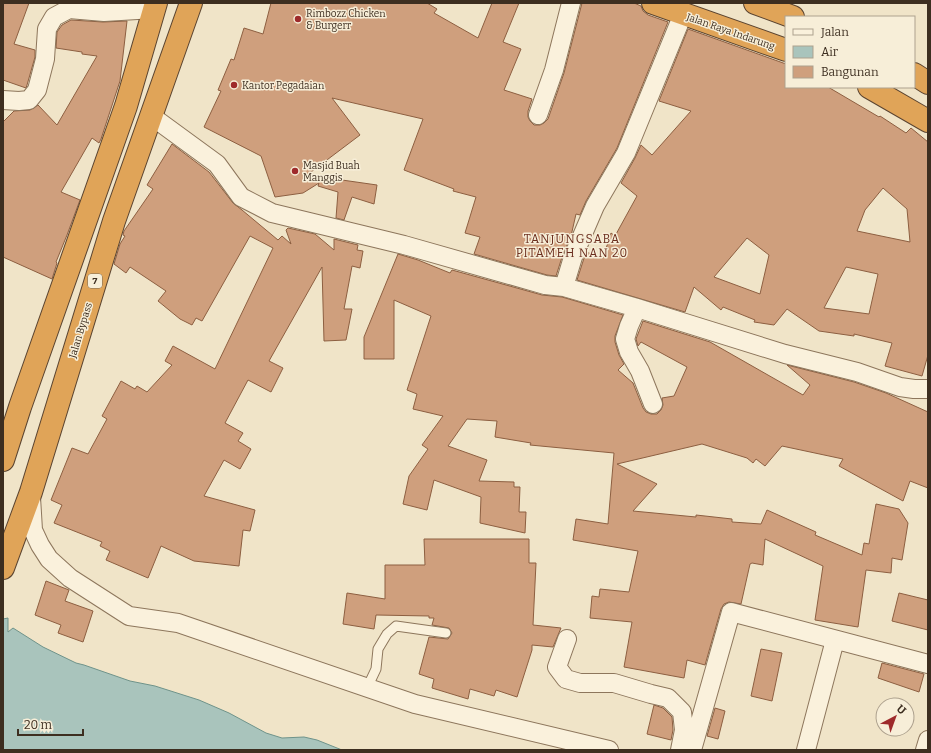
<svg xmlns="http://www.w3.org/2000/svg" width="931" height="753" viewBox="0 0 931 753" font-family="Bitter,serif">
	<rect width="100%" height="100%" fill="#f0e4c8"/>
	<!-- water -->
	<path fill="#a9c4bc" stroke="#6f938a" d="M8 618V632L13 628 43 647 76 663 84 665 130 681 155 686 199 700 229 713 266 733 282 738 304 737 317 740 342 750H3V619Z"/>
	<!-- building -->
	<path fill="#cf9f7d" stroke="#8d5f41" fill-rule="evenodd" d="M3 3H29L14 44 35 50V57L27 85 26 88 3 80Z
		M271 3H427L437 9 434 13 478 38 492 3H519L503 42 521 49 504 90 532 99 528 111V117L530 121 534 125H540L544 123 548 119 564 73 582 3H634L641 6 643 11 648 15 668 22 617 148 586 201 580 215 576 214 571 236 563 254 556 276 547 275 474 254 480 237 465 233 476 197 453 191 454 189 404 170 423 119 332 98 360 135 307 175 377 185 374 204 352 197 344 220 336 218 338 192 318 186 319 183 303 193 275 197 261 156 204 127 221 91 218 90 231 59 234 60 244 28 263 34Z
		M71 20 103 22 127 21 120 81 101 139 99 143 92 138 61 192 80 200 67 235 56 262 57 263 52 279 3 257V122L14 111 30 110 38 105 57 125 97 56 82 54V52L56 48 57 32 62 25Z
		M688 29 786 64V87H828L879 117 880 116 906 133 911 128 928 142V355L922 376 885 366 892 343 854 334V336L819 331 787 309 774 325 754 322 755 320 723 307 721 310 694 287 685 312 577 280 586 252 603 258 611 233 615 236 637 196 621 183 635 158 641 145 652 155 691 111 659 101ZM883 188 907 209 910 242 857 231 865 210ZM747 238 769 255 760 294 714 277ZM846 267 878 274 869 314 824 308Z
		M172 144 209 172 233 203 242 210 278 240 282 236 291 244 286 230 288 228 315 234 334 250V239L358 245 357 250 363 251 360 268 352 266 344 309H352L346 340 324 341 322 267 269 361 283 368 271 392 248 380 225 423 243 433 238 441 251 449 240 469 224 460 204 496 255 510 250 531 243 530 239 566 194 561 161 546 148 578 106 560 110 551 100 546 102 542 54 523 62 505 51 500 72 448 88 454 107 419 102 416 121 381 135 389 137 386 147 392 172 365 165 361 173 346 215 369 273 248 250 236 202 321 196 318 192 325 180 319 158 301 166 291 130 267 126 273 114 264 120 244 125 236 123 235 124 231 153 189 147 185Z
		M398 254 418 260 450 273 452 270 542 295 562 297 623 315 615 336V342L619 355 624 364 618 370 633 383 643 408 646 412 651 414H657L661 410 663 405 662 398 674 396 687 367 641 342 638 346 636 339 643 321 710 342 803 395 810 385 787 365 854 382 886 393 928 412V488L910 481 903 501 839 466 843 459 782 446 765 466 756 459 753 463 747 458 702 444 617 464 657 484 633 511 696 517V515L732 519V522L761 524 767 510 816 532 815 535 862 555 864 543 869 544 876 504 899 509 908 523 902 560 892 558 891 573 866 570 858 627 815 620 823 566 765 539 763 565 752 563 750 564 741 604 729 602 724 604 721 609 705 665 687 660 684 678 624 667 632 622 590 618 592 596 599 597 600 589 629 592 638 551 573 540 576 519 608 524 614 453 530 445 531 443 495 437 497 421 467 419 448 446 487 460 479 481 514 482V487H520L519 512H526L525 533 480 523 481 497 434 480 427 510 403 504 409 476 428 449 422 445 443 416 413 409 417 394 407 390 431 316 394 300V359H364V337Z
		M424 539H529V563H536L533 625 561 628 553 647 532 645V650L517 697 496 690 494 696 470 689 468 699 432 688 434 679 419 674 429 637 448 639 452 633 449 628 432 625 434 618H429V616L376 615 374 629 343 624 347 593 385 599V565H425Z
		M46 581 69 590 65 601 93 611 83 642 58 633 61 625 35 615Z
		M899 593 928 600V630L892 621Z
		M761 649 782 653 772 701 751 696Z
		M882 663 924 674 919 692 878 678Z
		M654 705 663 708 672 717 673 730 671 740 647 734Z
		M715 708 725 711 718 739 707 736Z"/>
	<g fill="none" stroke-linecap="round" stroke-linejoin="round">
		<!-- lane casing -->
		<g stroke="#8d765c" stroke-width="11">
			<path id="lane" d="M367 688 376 669 378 649 387 634 396 626 446 633"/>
		</g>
		<!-- street casing -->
		<g stroke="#8d765c" stroke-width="20">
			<path id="street" d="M3 100 19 101 29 100 37 90 45 59 47 29 54 17 69 9 104 12 154 9
				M150 115 217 164 241 197 272 213 404 245 545 285 564 287 637 308 785 354 857 372 900 387 914 389H928
				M538 115 554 70 571 3
				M564 287 573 257 595 206 626 153 683 14
				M637 308 629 326 625 339 629 352 640 371 653 404
				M31 497 33 530 40 545 49 559 70 578 129 616 178 623 415 704 609 750
				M567 639 557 667 566 679 580 683H614L651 694 668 698 682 712 684 730 680 750
				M692 750 731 612 928 664
				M806 750 835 640
				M925 750 928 740"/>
		</g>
		<!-- highway casing -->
		<g stroke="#5b4430" stroke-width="24">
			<path id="highway" d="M653 3 786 50
				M755 3 793 17
				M914 74 928 83
				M869 87 928 121
				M3 460 20 407 126 106 156 3
				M3 568 31 492 114 221 191 3"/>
		</g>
		<!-- lane -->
		<use href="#lane" stroke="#faf1dc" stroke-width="9"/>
		<!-- street -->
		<use href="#street" stroke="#faf1dc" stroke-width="18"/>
		<!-- highway -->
		<use href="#highway" stroke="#e0a458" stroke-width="22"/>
	</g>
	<!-- markers -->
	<g fill="#9e2a2b" stroke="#f7eed8" stroke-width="1.5">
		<circle cx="298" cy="19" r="4"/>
		<circle cx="234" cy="85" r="4"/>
		<circle cx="295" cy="171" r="4"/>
	</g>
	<g text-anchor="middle" stroke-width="3" stroke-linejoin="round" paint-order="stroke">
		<!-- shield labels -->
		<rect fill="#f7eed8" stroke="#756857" stroke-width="1" x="88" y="274" width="14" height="14" rx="3"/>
		<g font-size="9" font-weight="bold" fill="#3d2e20">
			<text x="95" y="284">7</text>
		</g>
		<!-- poi labels -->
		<g font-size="10" fill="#3d2e20" stroke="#f7eed8" text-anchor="start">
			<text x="306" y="17">Rimbozz Chicken<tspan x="306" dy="12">&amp; Burgerr</tspan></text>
			<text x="242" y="89">Kantor Pegadaian</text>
			<text x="303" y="169">Masjid Buah<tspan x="303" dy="12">Manggis</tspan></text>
		</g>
		<!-- street labels -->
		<g font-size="10" fill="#3d2e20" stroke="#f7eed8">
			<text transform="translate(731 31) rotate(19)" y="4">Jalan Raya Indarung</text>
			<text transform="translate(80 330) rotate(-73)" y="4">Jalan Bypass</text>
		</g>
		<!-- quarter labels -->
		<g font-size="12" letter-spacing="1" fill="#6b2e1e" stroke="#f7eed8">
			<text x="572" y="243">TANJUNGSABA<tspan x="572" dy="14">PITAMEH NAN 20</tspan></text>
		</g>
	</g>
	<!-- border -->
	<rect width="931" height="753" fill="none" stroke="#3d2e20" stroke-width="8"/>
	<!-- legend -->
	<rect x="785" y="16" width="130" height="72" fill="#f7eed8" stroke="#ada18e"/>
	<rect x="793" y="29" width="20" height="6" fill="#faf1dc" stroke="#ada18e"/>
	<text x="821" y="36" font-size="12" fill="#3d2e20">Jalan</text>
	<rect x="793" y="46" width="20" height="12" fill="#a9c4bc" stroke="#ada18e"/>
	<text x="821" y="56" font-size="12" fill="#3d2e20">Air</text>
	<rect x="793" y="66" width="20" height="12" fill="#cf9f7d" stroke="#ada18e"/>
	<text x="821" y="76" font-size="12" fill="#3d2e20">Bangunan</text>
	<!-- north arrow -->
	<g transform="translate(895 717) rotate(41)"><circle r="19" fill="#f7eed8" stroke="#ada18e"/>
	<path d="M0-3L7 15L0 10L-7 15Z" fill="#9e2a2b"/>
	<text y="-6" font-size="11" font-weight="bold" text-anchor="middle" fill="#3d2e20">U</text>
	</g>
	<!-- scale -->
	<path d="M18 729v6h65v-6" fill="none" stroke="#3d2e20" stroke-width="2"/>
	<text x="24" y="729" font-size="12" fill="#3d2e20" stroke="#f7eed8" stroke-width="3" paint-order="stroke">20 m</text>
</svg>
